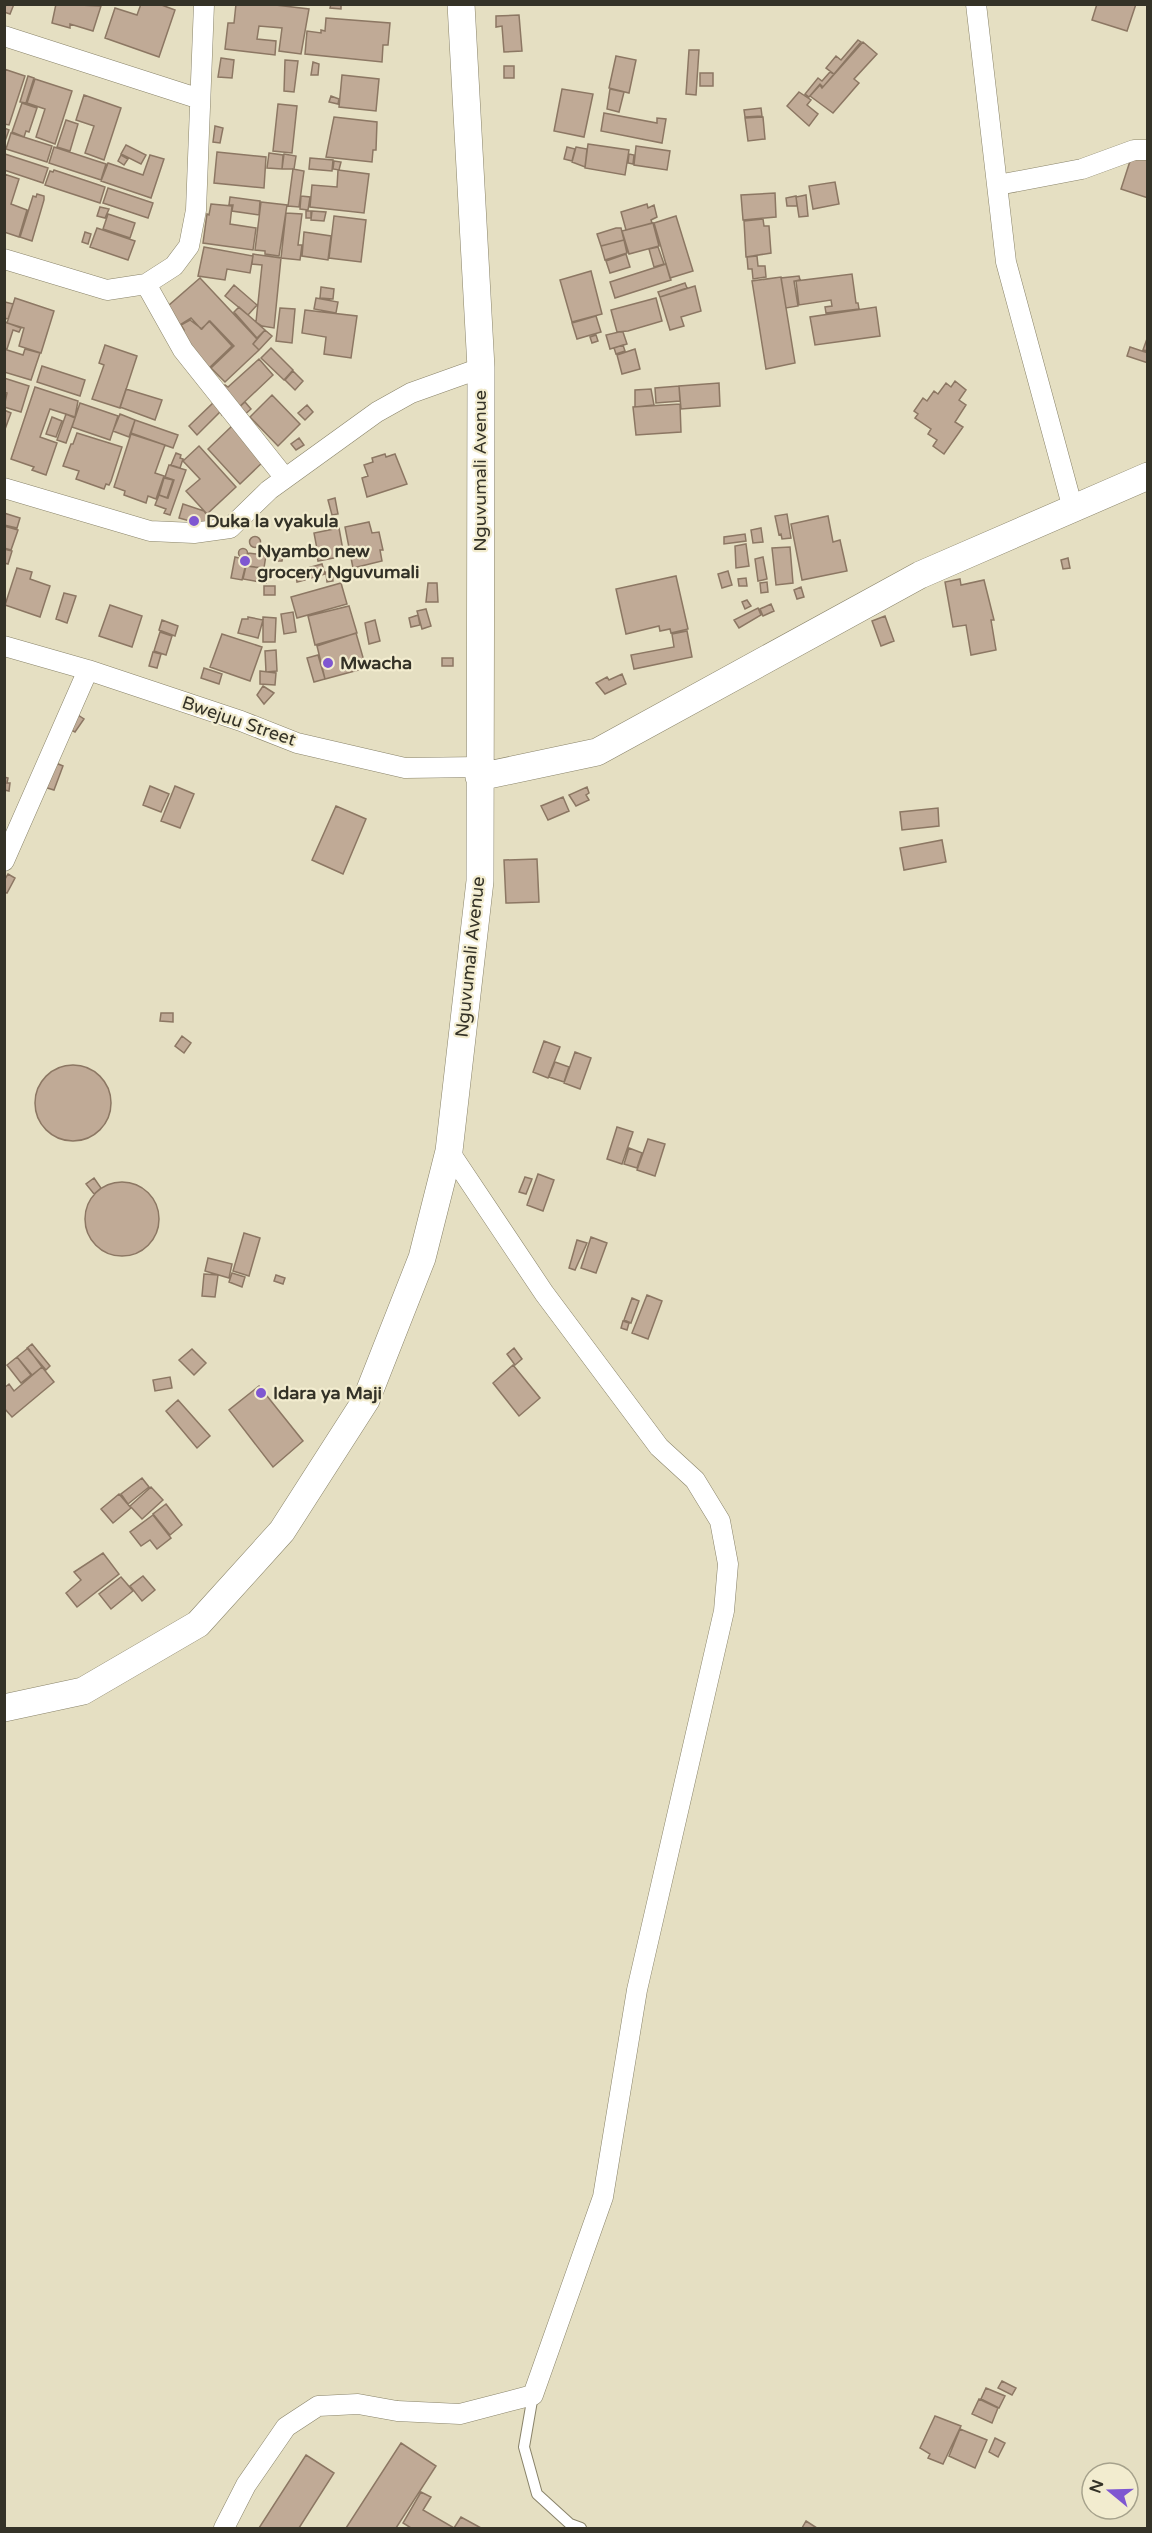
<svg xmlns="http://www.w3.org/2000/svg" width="1152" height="2533" viewBox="0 0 1152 2533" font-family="'Varela Round',sans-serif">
	<rect width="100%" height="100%" fill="#e5dfc2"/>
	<!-- building -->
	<path fill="#c0aa96" stroke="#8c7763" stroke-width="1.5" d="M6 4H14L10 14 4 12Z
		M56 4 101 6 93 31 70 24V28L52 23Z
		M141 4H159L175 10 159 57 105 38 115 8 137 15Z
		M236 4H267L309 9 301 54 279 51 282 28 259 26 257 39 276 41 275 55 225 49 228 23H234Z
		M331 4H341V9L330 8Z
		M1097 4H1136L1127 31 1092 20Z
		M519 15 522 51 504 52 502 26 496 27V16Z
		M326 18 390 23 388 45H383L382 62 305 54 307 31 321 33V30L325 31Z
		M858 40 861 42 834 74 826 68 836 56 841 60Z
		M863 42 877 54 854 79 859 83 833 113 810 96 820 85 822 88Z
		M689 50H699L696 95 686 94Z
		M616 56 636 60 629 93 609 88Z
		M221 58 234 60 232 78 218 77Z
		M285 60 298 61 294 92 284 91Z
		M313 62 319 64 318 75H311Z
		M504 66H514V78H504Z
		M4 69 25 76 9 125 4 124Z
		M830 72 834 74 823 87 820 84 809 97 805 94 818 78 822 81Z
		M700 73H713V86H700Z
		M342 75 379 79 376 111 339 107Z
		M28 76 34 78 26 103 20 102Z
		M35 79 72 91 55 144 36 137 45 109 27 103Z
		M562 89 593 94 584 137 554 131Z
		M610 89 624 92 619 112 607 109Z
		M799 92 811 100 807 105 818 114 809 126 787 106Z
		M84 95 121 108 104 160 85 153 94 126 76 120Z
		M331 96 339 99 338 104 329 102Z
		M22 103 37 108 29 132 26 131 24 137 12 132Z
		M278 104 297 106 292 153 273 151Z
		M761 108 762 116 745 117 744 110Z
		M604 113 657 123V118L666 119 662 143 601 131Z
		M334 117 377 122 376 150H373L372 162 326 157Z
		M763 117 765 139 748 141 745 118Z
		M66 120 78 124 70 151 57 147Z
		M215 126 223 128 220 143 213 142Z
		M4 128 9 130 4 144Z
		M11 133 52 146 47 162 6 149Z
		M588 144 629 150 625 175 585 168Z
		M126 145 146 155 141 164 121 154Z
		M636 146 670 151 667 170 634 165Z
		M54 147 106 164 101 180 49 163Z
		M567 147 575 149 572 161 564 159Z
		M576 147 587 149 585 167 572 162Z
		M217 152 266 157 264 188 214 183Z
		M269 153 283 155 282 169 267 168Z
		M5 154 48 168 43 183 4 170Z
		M284 154 296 156 294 169H282Z
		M629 154 634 155 633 164 628 163Z
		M121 155 128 159 124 165 118 161Z
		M150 155 164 159 151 198 101 181 108 163 143 175Z
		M1132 155 1148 160V198L1121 189Z
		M310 158 333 160 332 171 309 169Z
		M334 161 341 162 339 170 333 169Z
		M293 169 304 171 299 207 288 206Z
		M54 170 105 187 100 203 45 185 50 171 53 172Z
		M338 170 369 174 364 213 310 207 312 185 337 187Z
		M4 174 19 179 11 204 27 210 19 237 4 232Z
		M835 182 839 204 813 209 809 186Z
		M108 188 153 203 148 218 103 203Z
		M775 193 776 217 743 220 741 195Z
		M37 194 44 196V200L32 241 20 237 33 196 36 197Z
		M806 195 808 216 799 217 796 197Z
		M301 196 310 197 308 210 300 209Z
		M796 196 797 206H787L786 198Z
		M230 197 260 201 259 215 232 211 233 205H229Z
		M261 202 287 205 279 256 265 254V251L255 250Z
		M211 204 232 206 230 224 256 228 253 250 203 243 207 214 209 215Z
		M647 204 648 208 654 205 657 217 651 220 652 223 626 230 621 212Z
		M100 207 109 209 105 218 97 216Z
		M306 211H311V218H306Z
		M312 211 326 212 324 221 311 220Z
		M286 213 302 214 298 245H302L300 260 281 258Z
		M108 214 135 223 130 238 103 229Z
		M334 216 366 220 361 262 329 258Z
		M676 216 693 271 670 278 654 223Z
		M763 219 764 226H769L771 253 746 257 744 221Z
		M653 223 659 246 629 254 622 231Z
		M97 228 135 241 128 260 90 247Z
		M616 228H621L624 240 601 246 597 234Z
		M85 232 91 234 88 244 82 242Z
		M304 232 331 236 328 260 302 256Z
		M624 240 627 253 605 260 601 246Z
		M204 247 253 256 250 273 227 269 225 280 198 276Z
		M658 247 664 264 654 267 649 249Z
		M253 254 281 258 274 328 262 326 256 322 262 265 252 264Z
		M626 254 630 267 610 273 606 261Z
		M757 256 758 266H765L766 277 753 279 752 269H748L747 257Z
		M666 264 671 280 615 298 610 282Z
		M591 271 602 314 572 322 560 280Z
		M852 274 856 303H858L859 309 826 313 825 307 832 306 831 300 799 305 796 281Z
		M799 276 800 280 794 281 798 306 786 308 781 278Z
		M781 277 795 363 766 369 752 281Z
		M200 278 257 339 253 344 259 350 225 382 211 368 234 346 210 321 201 329 191 318 180 325 168 306Z
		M685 283 687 288 660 297 658 292Z
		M234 285 257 305 248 315 225 296Z
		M695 286 701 311 681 317 684 326 670 330 660 297Z
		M321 287 334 289 333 299 320 298Z
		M15 298 54 311 41 353 19 346 24 328 7 323Z
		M316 298 338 302 336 313 314 309Z
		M656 298 662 321 628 331 617 332 611 310Z
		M5 302 13 304 8 319 4 318Z
		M239 307 265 330 257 338 234 312Z
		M876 307 880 336 815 345 810 317Z
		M280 308 295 309 292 343 276 341Z
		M305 310 357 316 351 358 324 354 326 337 302 333Z
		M596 316 601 332 577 339 572 323Z
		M190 320 202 329 209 321 232 346 207 370 182 331 184 330 181 325Z
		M5 322 21 328 19 332 13 330 7 349 4 348Z
		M265 330 272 336 259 350 253 344Z
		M619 332H623L627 344 610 349 606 335Z
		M596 335 598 341 592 343 590 337Z
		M1148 336V351L1143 350Z
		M105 345 137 356 120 408 92 399 104 365 99 363Z
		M623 345 625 351 616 354 614 348Z
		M1130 347 1148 353V363L1127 356Z
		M271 348 293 370 284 380 261 358Z
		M4 349 23 355 25 349 40 353 31 380 4 372Z
		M635 349 640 369 622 374 617 355Z
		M259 359 273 375 237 409 219 390 225 385 228 387Z
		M42 366 85 380 80 396 37 382Z
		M293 371 303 381 295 390 285 380Z
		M4 378 29 386 21 412 4 407 7 393 4 392Z
		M955 381 966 390 959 400 966 405 955 422 963 427 944 454 933 446 937 440 928 434 931 429 915 418 918 414 914 411 923 398 927 401 934 391 938 394 946 383 951 387Z
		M719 383 720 406 681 409 679 386Z
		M679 386 680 401 656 403 655 388Z
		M35 387 78 401 75 417 50 409 40 437 57 443 46 475 32 470 34 467 11 459Z
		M126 389 162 400 155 420 120 407Z
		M651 389 654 405 635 407V390Z
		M272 395 300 424 278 446 250 417Z
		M245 402 251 409 242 417 236 410Z
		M80 403 118 416 110 440 72 427Z
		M213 403 227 410 222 415 220 412 197 435 189 426Z
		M680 404 681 432 636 435 633 407Z
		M307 405 313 412 305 420 298 413Z
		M4 410 11 413 4 432Z
		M66 414 75 418 66 443 57 440Z
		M120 414 135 420 129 437 113 431Z
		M52 417 62 421 56 437 46 434Z
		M135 420 178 435 173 448 131 433Z
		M234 424 266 459 240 484 208 449Z
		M77 433 122 447 111 481 109 485 106 484 104 489 76 479 79 471 63 466 71 444H73Z
		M131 434 165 445 155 473 164 476 156 499 148 496 146 503 124 495 125 491 114 487Z
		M299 438 304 445 296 450 291 444Z
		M199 446 236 487 207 514 186 491 200 479 183 461Z
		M176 453 181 455 180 458 183 459 180 468 171 465Z
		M385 454 386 457 395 454 407 484 367 497 362 478 368 476 364 465 373 462 372 458Z
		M169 465 186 470 170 515 164 513 166 509 155 505 159 495 168 498 174 480 165 477Z
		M164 478 173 480 167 498 159 495Z
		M335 498 338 514 332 515 328 500Z
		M183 504 204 511 206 514 215 518 212 527 179 518Z
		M4 513 20 518 17 528 4 525Z
		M787 514 791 538 782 539 781 534 779 535 775 516Z
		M828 516 833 542 840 540 847 571 802 580 791 524Z
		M369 522 372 533 379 532 383 550H380L382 561 353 568 345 527Z
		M4 526 18 530 11 550 4 548Z
		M339 528 344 556 318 561 316 551 326 548 317 549 314 533Z
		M761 528 763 542 753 543 751 530Z
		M745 534 746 541 724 544V537Z
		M249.5 542a5.5 5.5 0 1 1 11 0a5.5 5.5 0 1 1-11 0Z
		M746 544 749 566 736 568 735 546Z
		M790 547 793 583 776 585 772 548Z
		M238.5 553a4.5 4.5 0 1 1 9 0a4.5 4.5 0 1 1-9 0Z
		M4 549 12 551 8 564 4 563Z
		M248 553 266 555 264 568 246 566Z
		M275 556H283L282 561H275Z
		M235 557 247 560 242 580 231 578Z
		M763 557 767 579 758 581 755 559Z
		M1068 558 1070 568 1063 569 1061 560Z
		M322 564 325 574 307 579 304 569Z
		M246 566 268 569 266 583 243 579Z
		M17 568 32 572 30 579 50 586 40 617 5 605Z
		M345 568 346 573 336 575 335 569Z
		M304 569 305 580 297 582 295 571Z
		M728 571 732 585 722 588 718 574Z
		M326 572H332L333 581 327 582Z
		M676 576 688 629 671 633 670 629 660 631 659 626 626 634 616 589Z
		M746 578 747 586H739L738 579Z
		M960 579 961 585 984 580 994 620H991L996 650 971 655 966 625 953 627 945 582Z
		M767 582 768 592 761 593 760 583Z
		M341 583 347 604 297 618 291 597Z
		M428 583H437L438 602H426Z
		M264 586H275V595H264Z
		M801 587 804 597 797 599 794 590Z
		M64 593 76 596 67 623 56 619Z
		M747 600 751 606 745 609 742 602Z
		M771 604 774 611 763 616 760 609Z
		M110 605 142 616 132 647 99 636Z
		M349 606 357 633 315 645 308 616Z
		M758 608 761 615 739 628 734 620Z
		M426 609 431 626 422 629 417 611Z
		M293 612 296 632 284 634 281 614Z
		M418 615 420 625 411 627 409 618Z
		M885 616 894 641 881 646 872 621Z
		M248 617 263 620 258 638 238 633 242 619H248Z
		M263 617 276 618 275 642H263Z
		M162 620 178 626 175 636 159 630Z
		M375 620 380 641 369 644 365 623Z
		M687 631 692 657 634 669 631 655 674 647 672 634Z
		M160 632 172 636 166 655 154 651Z
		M356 633 366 668 325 679 317 646Z
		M222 634 262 647 250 681 210 667Z
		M276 650 277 671 266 672 265 651Z
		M153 652 161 654 157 668 149 666Z
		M318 655 325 679 314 682 307 658Z
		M442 658H453V666H442Z
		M204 668 222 674 219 684 201 678Z
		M260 671 276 673 275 685 260 684Z
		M622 674 626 684 605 694 596 683 607 677 609 680Z
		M263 686 274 693 264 704 257 695Z
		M78 715 84 719 75 732 69 729Z
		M56 763 63 766 54 790 44 787Z
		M4 777 8 778 7 783H10L9 791 4 790Z
		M150 786 169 794 161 812 143 805Z
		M175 786 194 794 180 828 161 821Z
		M587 787 589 793 586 795 589 800 576 806 569 795Z
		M563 797 569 811 548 820 541 806Z
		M336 806 366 819 343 874 312 860Z
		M938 808 939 826 902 830 900 812Z
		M942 840 946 862 904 870 900 848Z
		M537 859 539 902 506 903 504 860Z
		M8 874 15 878 7 893 4 892V881Z
		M161 1013H173V1022L160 1021Z
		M182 1036 191 1043 184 1053 175 1046Z
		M544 1041 560 1047 548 1078 533 1072Z
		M575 1052 591 1058 580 1089 564 1083Z
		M555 1062 569 1067 564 1082 549 1077Z
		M35 1103a38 38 0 1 1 76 0a38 38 0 1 1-76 0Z
		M617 1127 633 1132 622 1164 607 1159Z
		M648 1139 665 1144 655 1176 637 1170Z
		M629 1148 642 1153 637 1168 624 1164Z
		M538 1174 554 1180 543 1211 527 1205Z
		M525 1177 532 1179 526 1194 519 1192Z
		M94 1178 101 1188 94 1194 86 1184Z
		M85 1219a37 37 0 1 1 74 0a37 37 0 1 1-74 0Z
		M244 1233 260 1238 249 1276 233 1271Z
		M591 1237 607 1243 596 1273 581 1268Z
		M577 1240 587 1243 575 1270 569 1268Z
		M208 1258 232 1264 229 1278 205 1271Z
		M232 1273 245 1277 242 1287 229 1282Z
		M204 1274 218 1275 215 1297 202 1296Z
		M276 1275 285 1278 283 1284 274 1281Z
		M647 1295 662 1301 648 1339 632 1333Z
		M632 1298 639 1301 631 1323 624 1320Z
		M623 1321 629 1323 627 1330 621 1328Z
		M32 1344 50 1366 46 1370 27 1348Z
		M28 1348 42 1367 32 1375 17 1357Z
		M514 1348 522 1359 515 1365 507 1354Z
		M192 1349 206 1363 194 1375 179 1360Z
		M17 1357 31 1375 21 1383 7 1365Z
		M513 1365 540 1398 519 1416 493 1383Z
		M42 1367 54 1382 12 1417 4 1408V1388L9 1384 14 1391Z
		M170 1377 172 1388 155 1391 153 1380Z
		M259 1386 303 1441 273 1467 229 1410Z
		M178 1400 210 1436 197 1448 166 1411Z
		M142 1478 149 1487 128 1504 121 1494Z
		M151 1487 163 1500 142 1519 130 1506Z
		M119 1494 131 1508 113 1523 101 1509Z
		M166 1504 182 1525 170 1535 153 1514Z
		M153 1515 171 1538 157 1549 150 1540 141 1546 130 1532Z
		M103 1553 119 1574 77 1607 66 1593 81 1580 74 1572Z
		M143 1576 155 1590 142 1601 130 1586Z
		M121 1577 133 1591 111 1609 99 1594Z
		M1002 2381 1016 2388 1012 2395 998 2388Z
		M986 2388 1005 2396 999 2408 981 2399Z
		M979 2399 998 2408 992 2423 972 2414Z
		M935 2416 961 2426 943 2464 928 2458 930 2454 920 2448Z
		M960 2429 987 2440 975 2468 949 2456Z
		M995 2438 1005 2443 998 2457 989 2452Z
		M401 2443 436 2466 396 2528H346Z
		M306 2455 334 2473 299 2528H259Z
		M421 2492 431 2497 423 2510 454 2528 461 2517 481 2528H411L403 2523Z
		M806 2521 817 2528H802Z"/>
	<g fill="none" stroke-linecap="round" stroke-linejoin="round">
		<!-- lane casing -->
		<g stroke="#898369" stroke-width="12">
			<path id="lane" d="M533 2395 524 2447 537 2494 570 2524 581 2528"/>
		</g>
		<!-- street casing -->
		<g stroke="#898369" stroke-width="21">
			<path id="street" d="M976 4 1006 262 1073 509
				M4 36 200 99
				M998 185 1082 169 1134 150H1148
				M4 259 107 290 146 284 174 266 189 246 196 210 204 4
				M146 284 183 350 285 478
				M4 488 150 531 194 533 230 528 269 490 377 412 411 393 481 368
				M4 646 88 670 241 721 297 743 405 768 479 767
				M4 861 88 670
				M224 2528 246 2485 286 2427 318 2406 358 2404 397 2411 460 2414 533 2395 603 2197 637 1990 724 1611 728 1564 720 1521 695 1480 659 1447 544 1293 449 1151"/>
		</g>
		<!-- secondary casing -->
		<g stroke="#898369" stroke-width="28">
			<path id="secondary" d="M479 777 597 752 920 575 1148 476
				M4 1708 83 1691 198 1624 282 1531 366 1400 422 1258 449 1151 480 881 481 368 461 4"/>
		</g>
		<!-- lane -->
		<use href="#lane" stroke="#fff" stroke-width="10"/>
		<!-- street -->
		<use href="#street" stroke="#fff" stroke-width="20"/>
		<!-- secondary -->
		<use href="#secondary" stroke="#fff" stroke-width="27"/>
	</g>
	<!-- markers -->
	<g fill="#7f57d1" stroke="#f2eccf" stroke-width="2">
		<circle cx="194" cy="521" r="6"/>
		<circle cx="245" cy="561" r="6"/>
		<circle cx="328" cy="663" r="6"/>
		<circle cx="261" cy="1393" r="6"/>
	</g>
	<g text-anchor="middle" stroke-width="4.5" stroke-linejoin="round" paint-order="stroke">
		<!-- street labels -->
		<g font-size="18" fill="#343227" stroke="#f2eccf">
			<text transform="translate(480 471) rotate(-90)" y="6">Nguvumali Avenue</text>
			<text transform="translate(239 721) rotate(19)" y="6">Bwejuu Street</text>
			<text transform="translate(470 957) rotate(-84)" y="6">Nguvumali Avenue</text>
		</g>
		<!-- poi labels -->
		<g font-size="18" font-weight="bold" fill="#343227" stroke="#f2eccf" text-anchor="start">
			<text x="206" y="527">Duka la vyakula</text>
			<text x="257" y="557">Nyambo new<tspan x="257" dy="21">grocery Nguvumali</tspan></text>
			<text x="340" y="669">Mwacha</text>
			<text x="273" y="1399">Idara ya Maji</text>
		</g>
	</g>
	<!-- border -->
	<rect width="1152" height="2533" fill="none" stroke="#343227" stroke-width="12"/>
	<!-- north arrow -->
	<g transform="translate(1110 2491) rotate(289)"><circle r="28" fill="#f2eccf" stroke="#a6a28c" stroke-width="1.5"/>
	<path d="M0-4.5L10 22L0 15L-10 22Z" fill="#7f57d1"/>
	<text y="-9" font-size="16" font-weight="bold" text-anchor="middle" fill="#343227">N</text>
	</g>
</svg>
